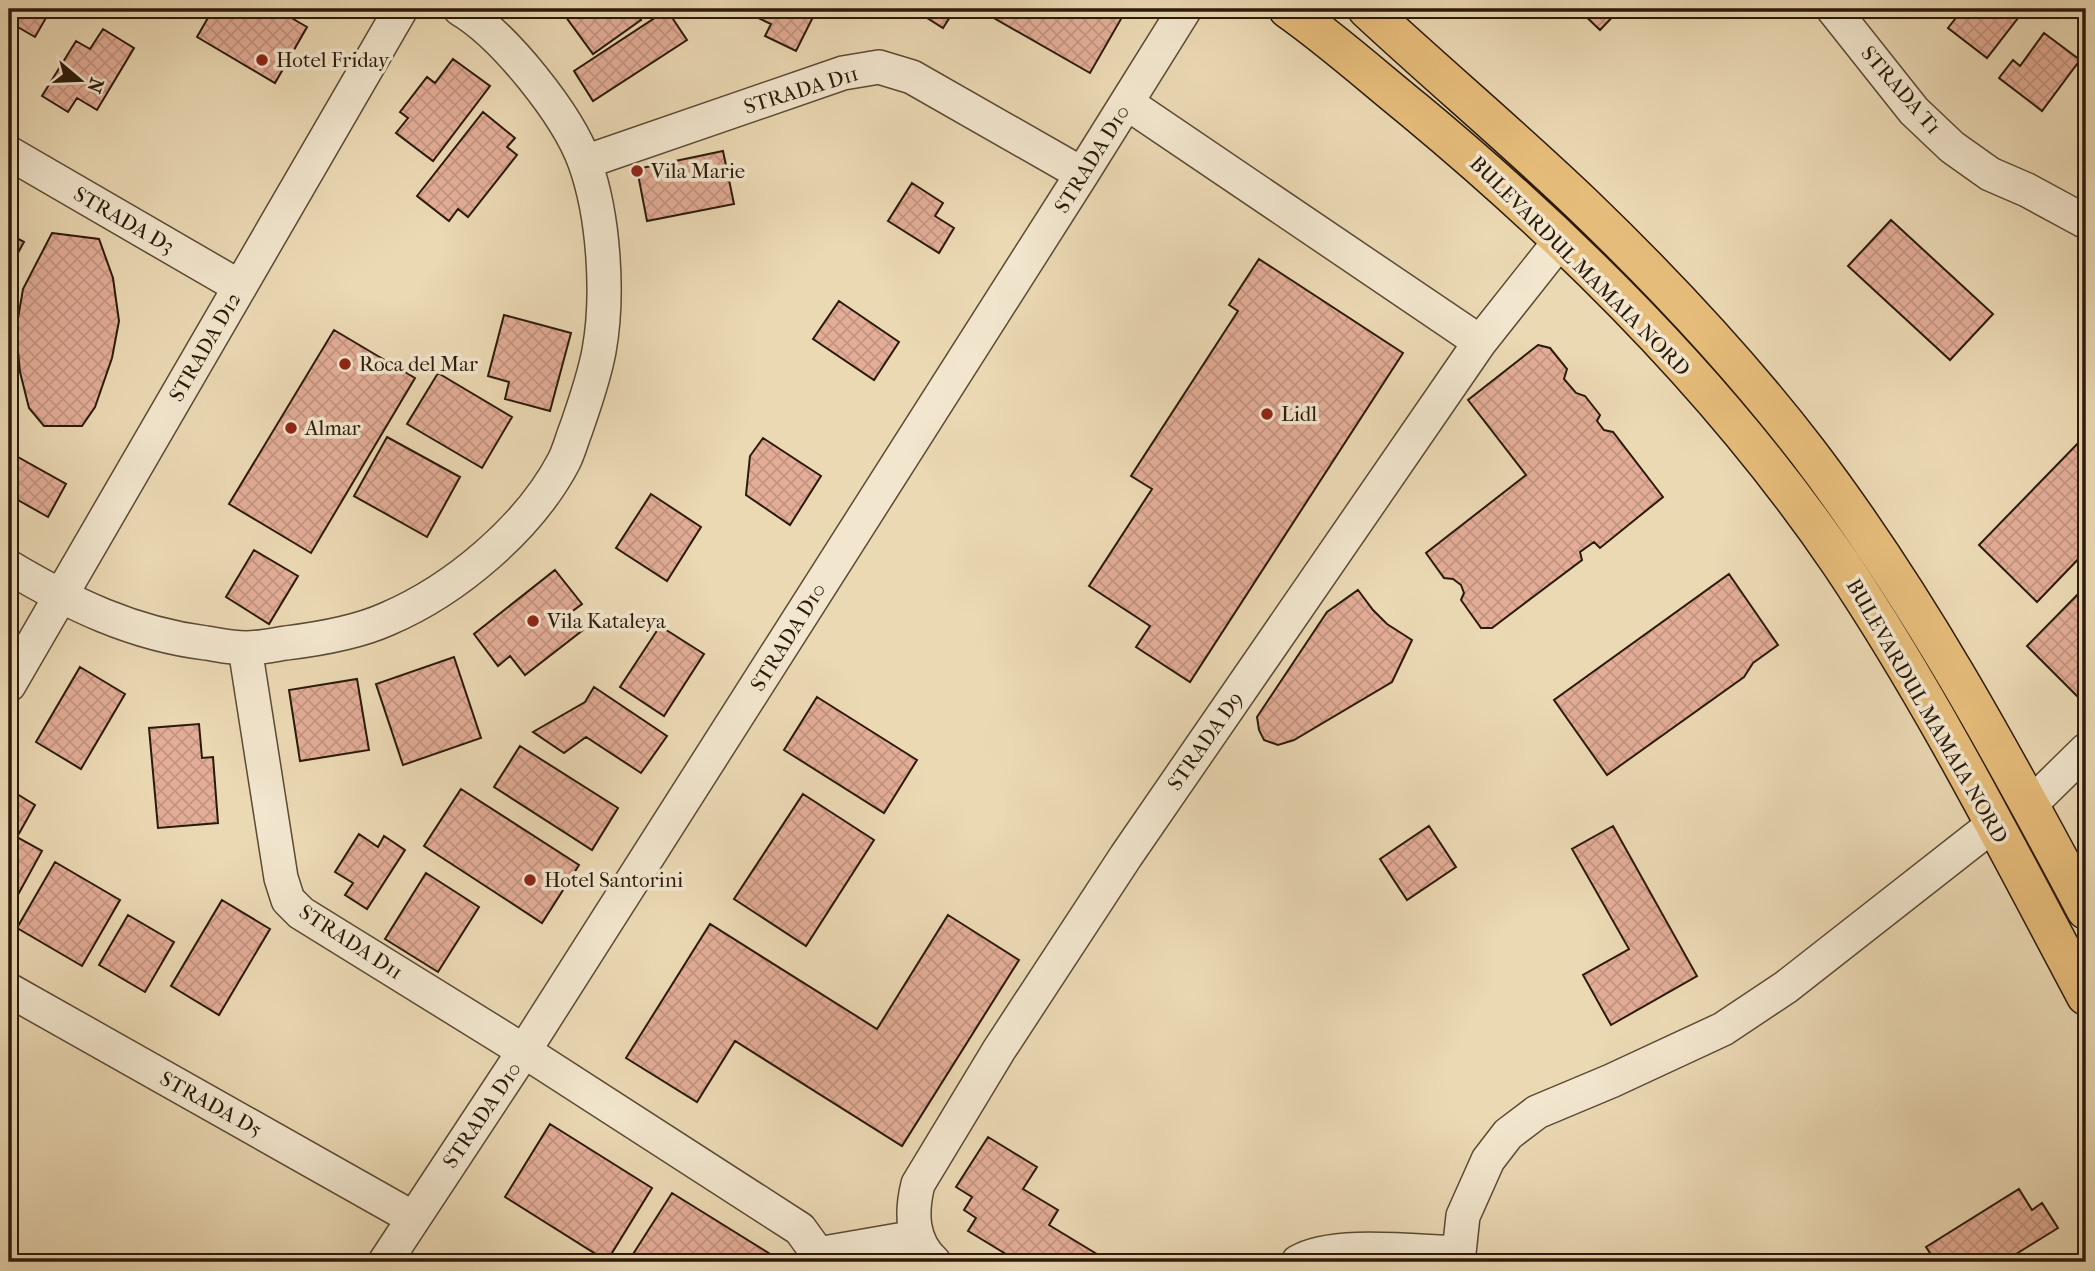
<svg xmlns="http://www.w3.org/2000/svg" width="2095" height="1271" viewBox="0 0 2095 1271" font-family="'IM FELL French Canon',serif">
	<defs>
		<pattern id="building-cross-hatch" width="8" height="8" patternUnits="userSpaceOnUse" patternTransform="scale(1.75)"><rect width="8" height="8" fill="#e3ad97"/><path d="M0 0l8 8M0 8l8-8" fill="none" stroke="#c39481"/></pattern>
	</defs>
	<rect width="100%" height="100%" fill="#ebd9b4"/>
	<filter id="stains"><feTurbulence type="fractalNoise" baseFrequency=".00286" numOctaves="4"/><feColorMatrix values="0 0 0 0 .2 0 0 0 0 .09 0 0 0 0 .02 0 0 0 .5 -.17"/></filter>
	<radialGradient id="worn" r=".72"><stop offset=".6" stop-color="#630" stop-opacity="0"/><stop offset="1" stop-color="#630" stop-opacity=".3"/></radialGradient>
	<!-- building -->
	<path fill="url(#building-cross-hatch)" stroke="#2b1a0a" stroke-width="2" d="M9 9H51L35 37 9 22Z
		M213 9H276L307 27 275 83 197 37Z
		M287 9H306L301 17Z
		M560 9H633L641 20 593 54Z
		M739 9H817L796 51 765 36 771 24Z
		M913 9H955L943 28Z
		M978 9H1103L1121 19 1090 73Z
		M1578 9H1620L1600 30Z
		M1963 9H2025L1987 58 1948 28Z
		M667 10 687 40 593 101 574 71Z
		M103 29 134 48 97 110 77 98 68 112 42 96 76 41 90 49Z
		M2044 33 2080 60 2042 111 1999 78 2013 60 2020 66Z
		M453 59 490 86 433 161 396 133 408 118 400 112 427 77 435 83Z
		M483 112 515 138 507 147 517 155 468 217 458 209 449 221 417 196Z
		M723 151 734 204 647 221 637 169Z
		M912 183 943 203 935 216 954 228 939 253 888 221Z
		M1891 220 1993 314 1950 360 1848 266Z
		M52 233 99 239 113 278 119 321 112 358 95 407 82 426H44L29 408 20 372 16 330 23 289Z
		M9 234 24 242 9 269Z
		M1259 259 1403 353 1190 682 1136 647 1150 626 1089 586 1152 489 1131 476 1238 311 1229 305Z
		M839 301 899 342 874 380 813 339Z
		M504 315 571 333 550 411 505 399 509 382 488 376Z
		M334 330 415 378 311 553 229 504Z
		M1538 345 1550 348 1567 369 1564 379 1576 393 1585 396 1600 415 1597 421 1604 430 1613 432 1663 497 1600 548 1594 542 1580 552 1582 560 1492 628H1481L1461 600 1464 593 1461 585 1453 579 1444 578 1426 553 1526 475 1468 400Z
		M438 373 512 417 482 468 407 424Z
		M2086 435V551L2037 602 1979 545Z
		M387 437 460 477 427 537 354 496Z
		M763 438 821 476 790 525 746 495 750 456Z
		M9 452 66 484 48 517 9 495Z
		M651 494 701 527 667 581 616 548Z
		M254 550 298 576 269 624 226 597Z
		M555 570 582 604 570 613 583 630 525 675 510 656 498 666 474 634Z
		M1729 574 1778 645 1753 663 1744 677 1607 775 1554 700Z
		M2086 586V703L2085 704 2027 646Z
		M1358 590 1373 610 1387 624 1412 640 1392 682 1294 740 1278 745 1264 740 1259 730 1257 717 1327 612Z
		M660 626 704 654 664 716 620 687Z
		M454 657 481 738 403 765 376 684Z
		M80 667 125 694 81 769 36 742Z
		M357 679 369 750 300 761 289 690Z
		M594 687 667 736 641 773 586 737 564 753 533 732 585 702Z
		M817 697 917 760 884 813 784 750Z
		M199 724 202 758 213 757 218 823 158 828 149 728Z
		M520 746 618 808 592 850 494 787Z
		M9 789 35 805 17 837 42 851 9 911Z
		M461 789 579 865 542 923 424 846Z
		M803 794 874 840 806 946 734 899Z
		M1429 826 1456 867 1407 900 1380 859Z
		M1613 826 1697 976 1611 1025 1583 975 1629 949 1572 849Z
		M359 834 378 847 384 836 405 850 367 909 345 895 353 883 335 872Z
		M55 862 120 900 82 966 17 928Z
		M426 873 479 907 438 972 385 939Z
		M222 900 270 929 219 1015 171 986Z
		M128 915 174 942 145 992 99 965Z
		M948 915 1019 960 902 1146 735 1041 697 1102 626 1058 710 924 877 1029Z
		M550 1124 652 1188 607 1261 505 1197Z
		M988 1137 1037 1167 1023 1189 1058 1210 1049 1225 1110 1262H1019L968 1231 976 1218 964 1210 972 1197 956 1187Z
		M2019 1189 2032 1210 2042 1203 2058 1228 2003 1262H1936L1926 1247Z
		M672 1193 783 1262H628Z"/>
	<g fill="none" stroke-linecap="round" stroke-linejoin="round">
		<!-- minor casing -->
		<g stroke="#5b4a34" stroke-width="36">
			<path id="minor" d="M1833 9 1914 111 1952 147 1990 174 2027 190 2086 222
				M1127 103 1480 342
				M9 153 240 287
				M585 162 843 73 879 67 912 77 1082 174
				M9 567C71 604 133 634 206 643 219 645 233 648 246 648 259 648 273 645 286 643 319 639 356 633 387 619 455 590 529 528 564 461 569 451 572 439 576 429 585 403 594 378 599 351 609 296 604 216 585 163 568 115 504 35 460 9
				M245 648 281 878 288 900 301 913 524 1051 800 1229 818 1254 813 1262
				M9 685 401 9
				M2030 805 2086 750
				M9 990 413 1218
				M818 1254 916 1237
				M385 1262 524 1051 1082 174 1185 9
				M934 1262C911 1241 911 1212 918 1184L999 1050 1126 856 1480 342 1560 241
				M1298 1262C1333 1241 1417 1252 1459 1253
				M1458 1262 1463 1216 1488 1160 1508 1134 1537 1112 1611 1081 1723 1029 1786 987 1994 824"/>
		</g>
		<!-- major casing -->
		<g stroke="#2b1a0a" stroke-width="41">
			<path id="major" d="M1288 9C1332 40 1372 76 1414 110 1573 242 1724 392 1841 564 1933 701 2008 850 2086 996
				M1367 9C1438 75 1513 138 1583 205 1663 282 1740 364 1807 451 1916 594 2002 752 2086 910"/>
		</g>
		<!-- minor -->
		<use href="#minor" stroke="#f2e6ce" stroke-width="33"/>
		<!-- major -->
		<use href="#major" stroke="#e6bc7a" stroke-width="38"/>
	</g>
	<!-- markers -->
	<g fill="#8f2418" stroke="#f2e6ce" stroke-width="2.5">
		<circle cx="262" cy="60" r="7"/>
		<circle cx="637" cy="171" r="7"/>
		<circle cx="345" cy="364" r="7"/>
		<circle cx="1267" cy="414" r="7"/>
		<circle cx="291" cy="428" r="7"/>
		<circle cx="533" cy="621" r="7"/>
		<circle cx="530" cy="880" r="7"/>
	</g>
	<g text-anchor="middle" stroke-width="7" stroke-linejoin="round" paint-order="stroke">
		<!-- poi labels -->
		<g font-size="21" fill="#2b1a0a" stroke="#f2e6ce" text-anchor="start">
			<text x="276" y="67">Hotel Friday</text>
			<text x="651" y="178">Vila Marie</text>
			<text x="359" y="371">Roca del Mar</text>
			<text x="1281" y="421">Lidl</text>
			<text x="305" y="435">Almar</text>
			<text x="547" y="628">Vila Kataleya</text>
			<text x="544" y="887">Hotel Santorini</text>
		</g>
		<!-- street labels -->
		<g font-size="21" fill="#2b1a0a" stroke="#f2e6ce">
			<text transform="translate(801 90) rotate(-17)" y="7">STRADA D11</text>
			<text transform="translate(1901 90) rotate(49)" y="7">STRADA T1</text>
			<text transform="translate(1092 159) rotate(-58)" y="7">STRADA D10</text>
			<text transform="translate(124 220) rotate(30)" y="7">STRADA D3</text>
			<text transform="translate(1580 266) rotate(45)" y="7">BULEVARDUL MAMAIA NORD</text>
			<text transform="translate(205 347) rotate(-60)" y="7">STRADA D12</text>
			<text transform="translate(788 637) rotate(-58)" y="7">STRADA D10</text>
			<text transform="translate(1927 711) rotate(60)" y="7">BULEVARDUL MAMAIA NORD</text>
			<text transform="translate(1205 741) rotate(-55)" y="7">STRADA D9</text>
			<text transform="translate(351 942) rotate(33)" y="7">STRADA D11</text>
			<text transform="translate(211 1104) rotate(29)" y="7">STRADA D5</text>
			<text transform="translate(482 1115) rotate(-56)" y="7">STRADA D10</text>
		</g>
	</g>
	<!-- margin -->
	<rect width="2095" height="1271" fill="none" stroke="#ebd9b4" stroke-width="35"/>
	<rect x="10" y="10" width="2074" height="1250" fill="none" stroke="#2b1a0a" stroke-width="3.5"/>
	<rect x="18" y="18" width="2060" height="1236" fill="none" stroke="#2b1a0a" stroke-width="2"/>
	<!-- north arrow -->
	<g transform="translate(80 80) rotate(109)" stroke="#f2e6ce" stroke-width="5" paint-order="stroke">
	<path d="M0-5L12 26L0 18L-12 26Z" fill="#2b1a0a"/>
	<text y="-10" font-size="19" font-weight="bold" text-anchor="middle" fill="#2b1a0a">N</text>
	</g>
	<rect width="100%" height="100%" filter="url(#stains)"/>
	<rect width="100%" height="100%" fill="url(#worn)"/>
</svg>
